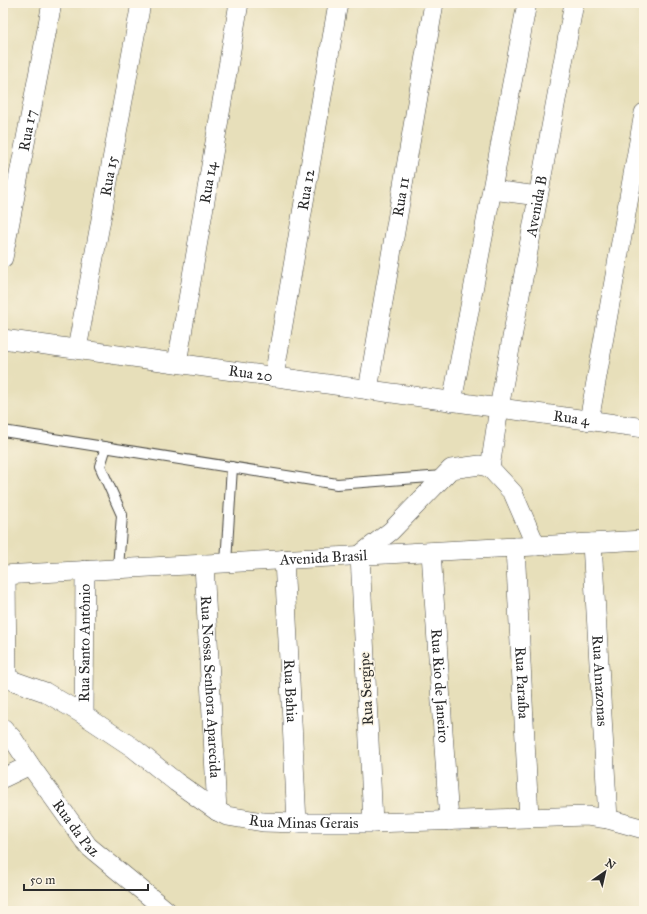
<svg xmlns="http://www.w3.org/2000/svg" width="647" height="914" viewBox="0 0 647 914" font-family="'IM FELL Great Primer',serif">
	<rect width="100%" height="100%" fill="#fcf5e5"/>
	<filter id="ink" filterUnits="userSpaceOnUse"><feTurbulence type="fractalNoise" baseFrequency=".025" numOctaves="2"/><feDisplacementMap in="SourceGraphic" scale="8" xChannelSelector="R" yChannelSelector="G"/><feConvolveMatrix kernelMatrix="1 2 1 2 8 2 1 2 1" color-interpolation-filters="sRGB"/></filter>
	<filter id="wash" filterUnits="userSpaceOnUse"><feTurbulence type="fractalNoise" baseFrequency=".012" numOctaves="4" result="noise"/><feDisplacementMap in="SourceGraphic" scale="16" xChannelSelector="R" yChannelSelector="G"/><feGaussianBlur stdDeviation="0.9" result="paint"/><feColorMatrix in="noise" values="0 0 0 0 0 0 0 0 0 0 0 0 0 0 0 0 0 1.4 0 .05"/><feComposite in="paint" operator="in"/></filter>
	<g filter="url(#wash)">
		<rect width="100%" height="100%" fill="#e7dfba"/>
	</g>
	<g filter="url(#ink)">
		<g fill="none" stroke-linecap="round" stroke-linejoin="round">
			<!-- service casing -->
			<g stroke="#474640" stroke-width="12">
				<path id="service" d="M3 431 337 484 443 476
					M106 447 100 466 122 515 118 568
					M226 563 232 467"/>
			</g>
			<!-- minor casing -->
			<g stroke="#474640" stroke-width="20">
				<g id="minor">
					<path d="M492 190 538 196"/>
					<path id="s1" d="M3 258 52 3"/>
					<path id="s2" d="M3 339 644 428"/>
					<path id="s3" d="M77 349 141 3"/>
					<path id="s4" d="M177 363 239 3"/>
					<path id="s5" d="M274 377 338 3"/>
					<path id="s6" d="M368 390 434 3"/>
					<path d="M452 402 527 3"/>
					<path d="M589 421 644 113"/>
					<path id="s7" d="M490 468 499 408 574 3"/>
					<path id="s8" d="M592 543 608 819"/>
					<path id="s9" d="M515 547 529 817"/>
					<path id="s10" d="M431 552 449 821"/>
					<path id="s11" d="M284 559 297 823"/>
					<path id="s12" d="M204 564 217 811"/>
					<path id="s13" d="M3 575 644 540"/>
					<path d="M6 575 7 679"/>
					<path id="s14" d="M3 679 11 680 45 692 84 715 132 747 176 782 217 811 227 816 263 822 297 823H373L587 816 608 819 644 829"/>
					<path id="s15" d="M84 715 85 570"/>
					<path id="s16" d="M3 728 13 739 30 765 88 846 167 911"/>
					<path d="M3 778 30 765"/>
					<path d="M373 823 360 555 391 531 451 469 480 465 490 468 513 493 536 546"/>
				</g>
			</g>
			<!-- service -->
			<use href="#service" stroke="#fff" stroke-width="10"/>
			<!-- minor -->
			<use href="#minor" stroke="#fff" stroke-width="19"/>
		</g>
	</g>
	<g text-anchor="middle" stroke-width="3" stroke-linejoin="round" paint-order="stroke">
		<!-- street labels -->
		<g font-size="15" fill="#2b2b2b" stroke="#fcf5e5">
			<text dy="5" stroke="none"><textPath href="#s1" startOffset="130">Rua 17</textPath></text>
			<text dy="5" stroke="none"><textPath href="#s3" startOffset="176">Rua 15</textPath></text>
			<text dy="5" stroke="none"><textPath href="#s4" startOffset="183">Rua 14</textPath></text>
			<text dy="5" stroke="none"><textPath href="#s5" startOffset="190">Rua 12</textPath></text>
			<text dy="5" stroke="none"><textPath href="#s6" startOffset="196">Rua 11</textPath></text>
			<text dy="5" stroke="none"><textPath href="#s7" startOffset="266">Avenida B</textPath></text>
			<text dy="5" stroke="none"><textPath href="#s2" startOffset="250">Rua 20</textPath></text>
			<text dy="5" stroke="none"><textPath href="#s2" startOffset="574">Rua 4</textPath></text>
			<text dy="5" stroke="none"><textPath href="#s13" startOffset="321">Avenida Brasil</textPath></text>
			<text dy="5" stroke="none"><textPath href="#s15" startOffset="72">Rua Santo Antônio</textPath></text>
			<text dy="5" stroke="none"><textPath href="#s8" startOffset="138">Rua Amazonas</textPath></text>
			<text dy="5" stroke="none"><textPath href="#s9" startOffset="136">Rua Paraíba</textPath></text>
			<text dy="5" stroke="none"><textPath href="#s10" startOffset="134">Rua Rio de Janeiro</textPath></text>
			<text dy="5" stroke="none"><textPath href="#s12" startOffset="123">Rua Nossa Senhora Aparecida</textPath></text>
			<text transform="translate(366 689) rotate(-93)" y="5">Rua Sergipe</text>
			<text dy="5" stroke="none"><textPath href="#s11" startOffset="132">Rua Bahia</textPath></text>
			<text dy="5" stroke="none"><textPath href="#s14" startOffset="342">Rua Minas Gerais</textPath></text>
			<text dy="5" stroke="none"><textPath href="#s16" startOffset="124">Rua da Paz</textPath></text>
		</g>
	</g>
	<!-- margin -->
	<rect width="647" height="914" fill="none" stroke="#fcf5e5" stroke-width="16"/>
	<!-- north arrow -->
	<g transform="translate(605 872) rotate(34)" stroke="#fcf5e5" stroke-width="3" paint-order="stroke">
	<path d="M0-3L7 15L0 10L-7 15Z" fill="#2b2b2b"/>
	<text y="-6" font-size="11" font-weight="bold" text-anchor="middle" fill="#2b2b2b">N</text>
	</g>
	<!-- scale -->
	<path d="M24 884v6h124v-6" fill="none" stroke="#2b2b2b" stroke-width="2"/>
	<text x="30" y="884" font-size="12" fill="#2b2b2b" stroke="#fcf5e5" stroke-width="3" paint-order="stroke">50 m</text>
</svg>
